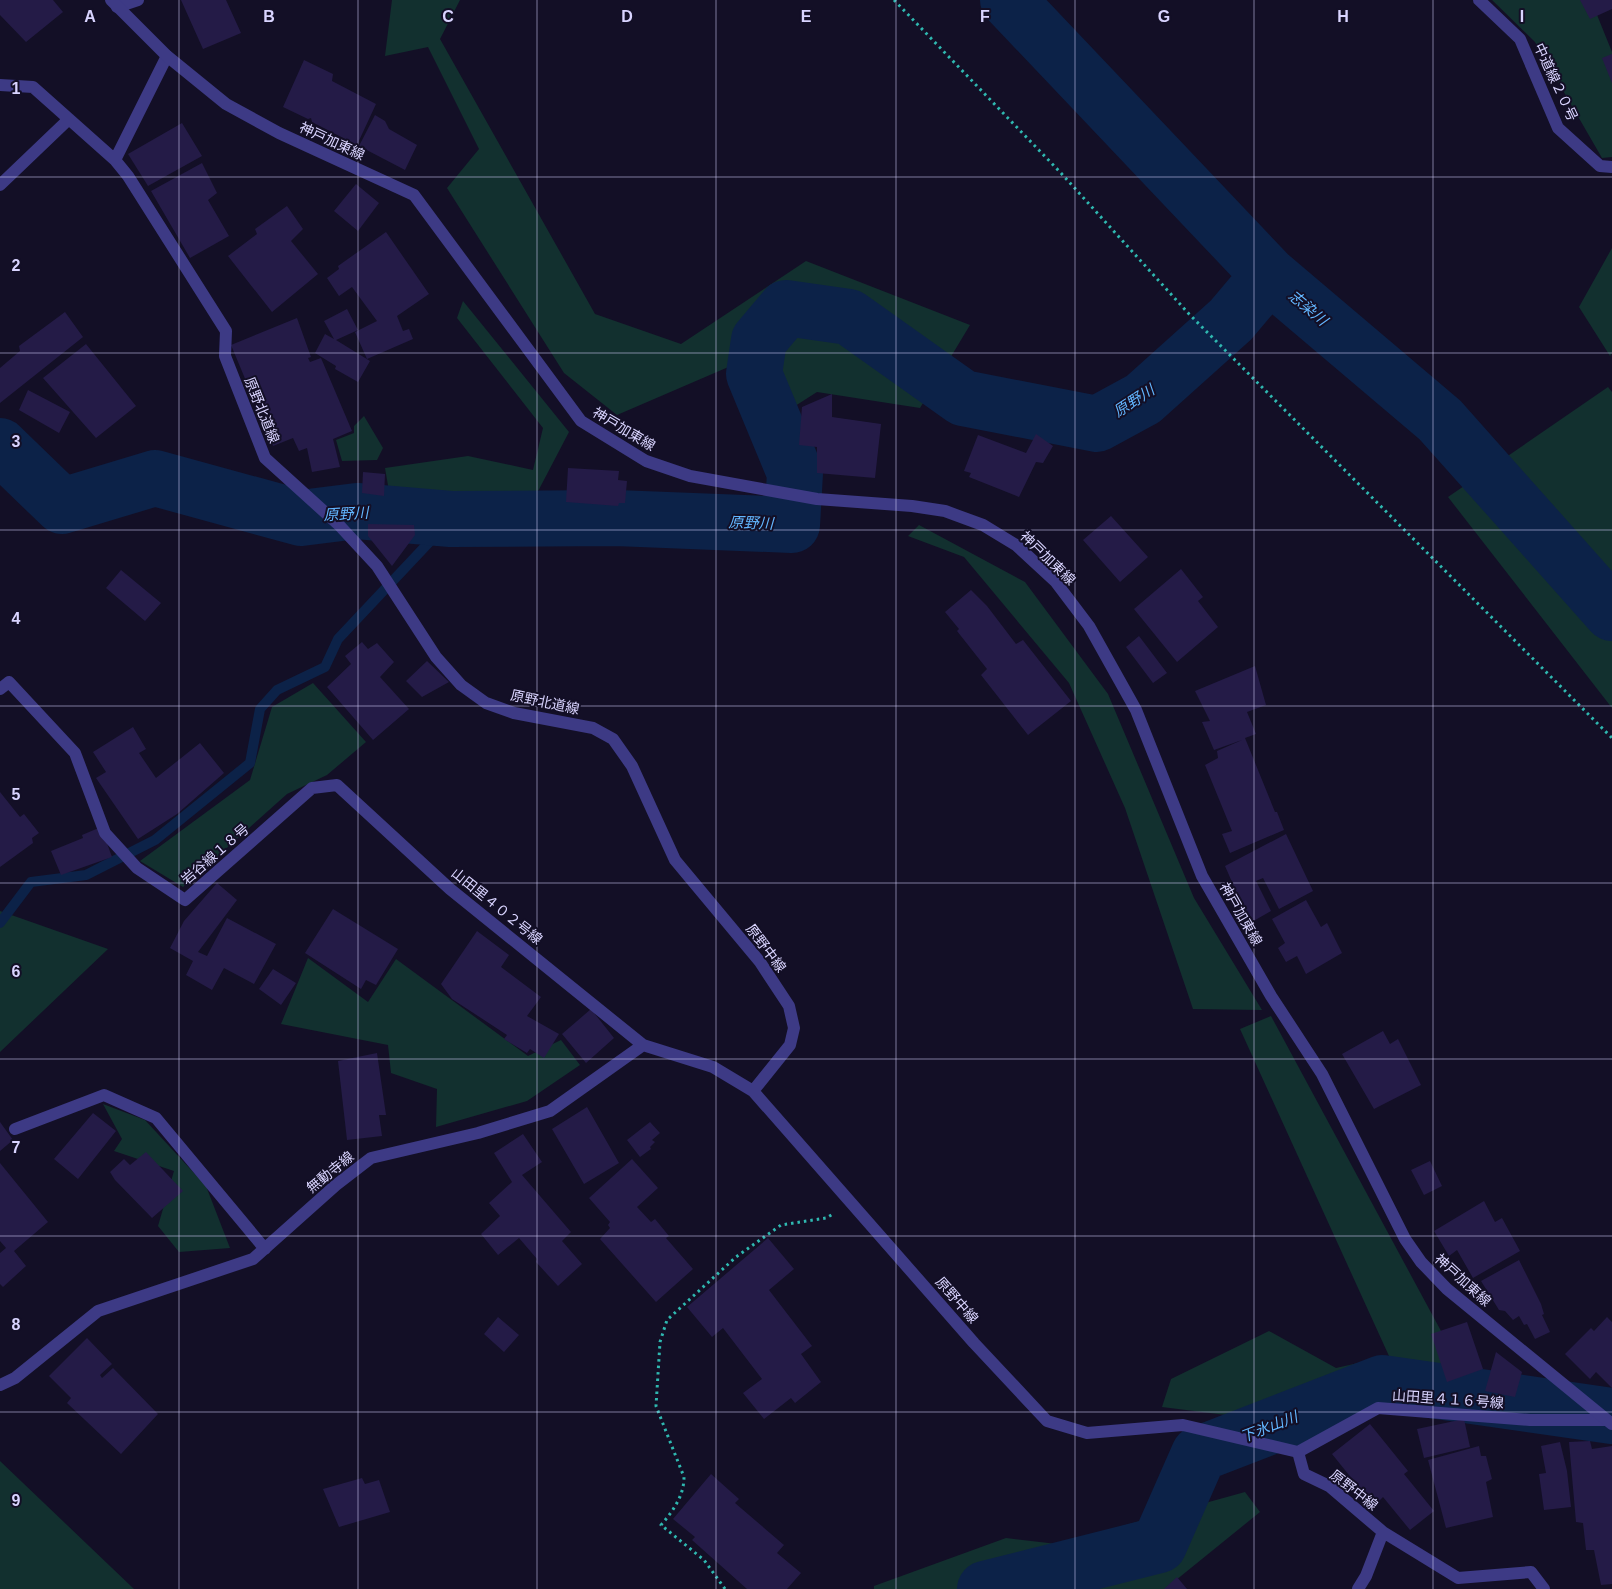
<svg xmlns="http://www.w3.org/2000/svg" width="1612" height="1589" viewBox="0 0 1612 1589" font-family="Helvetica,'Noto Sans JP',sans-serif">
	<rect width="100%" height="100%" fill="#130f26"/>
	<!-- green -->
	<path fill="#12302f" d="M392 0H460L440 39 595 314 681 344 806 261 970 325 920 408 817 392 781 415 740 362 617 415 564 373 447 188 479 149 428 47 385 56Z
		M1492 0H1591L1612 52V157L1602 158 1535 42Z
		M1612 248V353L1610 356 1579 307Z
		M463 301 569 432 535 497 463 502 390 497 385 468 468 456 533 470 543 428 457 318Z
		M1608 387 1612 392V708L1448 497Z
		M364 416 383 448 377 460 342 461 336 440 354 433V426Z
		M919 525 1025 582 1108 694 1194 898 1262 1010 1193 1009 1125 808 1069 683 964 557 908 536Z
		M313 683 366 742 327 775 287 794 183 887 140 861 250 780 272 707Z
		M0 911 108 949 0 1052Z
		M308 958 368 1002 396 959 528 1056 561 1040 580 1065 527 1101 436 1127 437 1089 391 1073 388 1045 281 1024Z
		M1271 1016 1468 1381 1342 1409 1258 1419 1162 1407 1171 1379 1269 1331 1336 1368 1389 1356 1240 1029Z
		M103 1104 145 1120 206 1186 230 1248 179 1252 158 1226 174 1171 114 1151 122 1139Z
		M0 1461 134 1589H0Z
		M1245 1492 1260 1512 1165 1589H874V1586L1006 1538 1057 1544Z"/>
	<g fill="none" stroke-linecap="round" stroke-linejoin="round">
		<!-- stream -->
		<path stroke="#0c2248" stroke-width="10" d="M0 923 31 882 86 875 155 840 250 763 260 709 277 690 325 667 338 639 451 519"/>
		<!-- river -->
		<path stroke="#0c2248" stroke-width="56" d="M1008 0 1269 275 1440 420 1612 613
			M0 446 62 506 155 478 301 518 357 511 451 519 616 518 792 525 795 473 754 374 759 340 786 308 849 317 963 398 1097 424 1143 399 1231 320 1269 275
			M985 1589 1159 1545 1199 1454 1382 1383 1612 1416"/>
	</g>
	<!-- building -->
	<path fill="#241b47" d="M0 0H53L63 12 26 42 0 15Z
		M181 0H226L241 33 203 49Z
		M1580 0H1612V9L1590 19Z
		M1612 54V83L1602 58Z
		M304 60 333 74 332 81 376 104 357 145 312 122 311 118 308 119 283 107Z
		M375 115 385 121 389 129 417 145 405 170 359 146Z
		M182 123 202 156 148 186 128 154Z
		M202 163 217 193 208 200 229 236 190 258 151 191Z
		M356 184 379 203 358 231 334 211Z
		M287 206 303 229 291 241 318 274 272 312 228 256 257 234 255 229Z
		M386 232 429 294 397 316 403 331 409 329 413 339 367 359 355 332 377 321 352 287 339 296 327 278 339 269 338 266Z
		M347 309 358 330 336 340 370 361 358 382 335 369 336 366 315 353 325 334 334 339 324 321Z
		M65 312 83 337 0 403V368L20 351 19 346Z
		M297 318 311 357 308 358 310 362 321 358 352 431 333 439 340 467 312 472 307 448 299 451 293 438 273 446 231 345Z
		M86 344 136 406 96 438 43 378Z
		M28 390 70 412 59 433 19 410Z
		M832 394V417L881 424 875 478 817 473V447L799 445 802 407Z
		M1036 434 1053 446 1043 463 1036 462 1019 497 969 477 971 473 964 471 978 435 1026 453Z
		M568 468 619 471 618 480 627 481 625 503H619L618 506 566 502Z
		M363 472 385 474 384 496 362 493Z
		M1111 516 1148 557 1120 582 1083 540Z
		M368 524 414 525 415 535 392 566 368 536Z
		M1181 569 1203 597 1198 601 1218 627 1177 662 1134 609Z
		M121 570 161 603 145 621 106 588Z
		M971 590 987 606 1016 644 1023 640 1071 701 1028 735 981 675 987 669 957 631 959 629 945 612Z
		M1139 636 1167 673 1153 683 1126 647Z
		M362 642 368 649 377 643 394 662 380 677 409 709 373 740 327 687 351 664 345 656Z
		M427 661 449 682 422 697 406 681Z
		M1255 666 1266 705 1247 712 1256 734 1245 738 1275 812H1277L1284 830 1230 853 1222 834 1232 831 1205 765 1218 758 1217 751 1242 740 1214 750 1202 722 1210 721 1195 691Z
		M133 727 146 749 139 753 156 778 200 743 224 773 177 814 138 839 96 778 106 772 93 752Z
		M0 792 20 817 24 814 39 833 32 838 33 843 0 867Z
		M101 827 112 857 61 875 51 851 83 838 82 835Z
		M1286 834 1313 891 1279 909 1263 878 1256 881 1271 911 1250 923 1225 866Z
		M217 883 237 900 198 952 207 956 227 918 276 944 254 984 224 968 212 990 186 975 193 961 170 948 184 921Z
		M1306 900 1321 927 1327 923 1342 953 1306 974 1297 956 1286 962 1278 948 1285 943 1272 919Z
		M333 909 398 949 376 985 366 980 361 989 305 953Z
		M477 931 509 955 501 967 541 997 527 1016 559 1034 544 1058 530 1049 527 1053 504 1039 507 1035 452 999 441 984Z
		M273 969 296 983 281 1005 259 989Z
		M591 1009 614 1038 586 1063 562 1034Z
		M1383 1031 1390 1044 1398 1039 1421 1085 1374 1109 1342 1054Z
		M377 1053 386 1115H379L382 1136 347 1140 338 1061Z
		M587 1107 619 1163 584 1184 552 1129Z
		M93 1113 116 1131 78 1179 54 1159Z
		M0 1122 13 1140 0 1151Z
		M650 1122 660 1133 652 1140 655 1142 650 1147 651 1149 640 1157 627 1140Z
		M523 1134 542 1162 522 1175 571 1232 562 1241 582 1264 558 1286 536 1262 537 1259 519 1238 498 1255 481 1234 500 1216 489 1203 512 1182 494 1153Z
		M146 1152 183 1191 152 1218 115 1180 110 1172 124 1159 130 1165Z
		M632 1159 658 1188 637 1207 651 1222 655 1219 669 1236 666 1238 693 1269 656 1302 600 1239 610 1228 608 1225 610 1222 589 1198Z
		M1430 1161 1442 1186 1424 1195 1411 1170Z
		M0 1163 48 1222 14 1251 26 1266 3 1287 0 1284V1253L6 1248 0 1241Z
		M1484 1201 1495 1222 1502 1218 1520 1251 1473 1278 1457 1250 1449 1256 1434 1231Z
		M768 1238 794 1269 769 1290 812 1346 801 1354 821 1382 795 1403 791 1398 764 1419 743 1393 762 1379 723 1328 712 1337 687 1307Z
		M1519 1260 1541 1304 1544 1314 1542 1315 1550 1332 1535 1339 1527 1324 1524 1325 1519 1316 1513 1320 1505 1311 1499 1310 1481 1281Z
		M498 1317 519 1335 504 1352 484 1334Z
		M1607 1317 1612 1322V1388L1596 1372 1590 1379 1565 1354 1591 1328 1594 1331Z
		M1467 1322 1483 1369 1447 1382 1431 1334Z
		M87 1338 112 1364 100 1375 102 1378 113 1368 158 1414 121 1454 67 1403 71 1398 49 1376Z
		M1496 1352 1522 1372 1515 1397 1485 1391Z
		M1464 1419 1470 1447 1424 1458 1417 1429Z
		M1370 1424 1408 1471 1404 1474 1434 1511 1410 1530 1383 1497 1374 1506 1332 1454Z
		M1590 1441 1592 1449 1612 1446V1584L1601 1585 1594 1550H1586L1583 1523 1576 1522 1569 1442Z
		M1560 1442 1567 1471 1571 1507 1544 1510 1539 1474 1546 1473 1541 1446Z
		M1479 1446 1481 1456H1486L1492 1479 1486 1482 1493 1517 1446 1528 1428 1460Z
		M711 1474 739 1499 735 1503 784 1545 777 1553 801 1573 787 1589H747L692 1540 695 1537 673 1519Z
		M362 1478 365 1484 379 1480 390 1512 339 1527 323 1489Z
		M1177 1577 1187 1589H1164Z"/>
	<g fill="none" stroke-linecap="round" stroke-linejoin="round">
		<!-- path -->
		<path stroke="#2fb8b0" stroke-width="3" stroke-dasharray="2.5 4" stroke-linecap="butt" d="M894 0 1060 172 1189 314 1612 738
			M725 1589 704 1560 661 1525C673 1511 684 1496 684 1477L656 1406 660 1342 667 1320 736 1257 781 1225 826 1218 833 1214"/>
		<!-- minor -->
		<path stroke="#3d3a85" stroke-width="12" d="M1479 0 1520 39 1558 128 1600 166 1612 167
			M117 7 138 0
			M0 85 33 87 115 160 128 176 226 331 225 356 265 458 339 525 377 566 436 657 461 685 486 703 514 713 593 728 613 739 632 766 675 860 760 962 789 1006 794 1028 790 1045 753 1091 974 1343 1047 1421 1087 1433 1183 1425 1298 1452 1304 1474 1329 1486 1383 1532 1458 1578 1531 1572 1544 1589
			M115 160 167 56
			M0 185 69 119
			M0 689 9 682 75 753 105 833 137 868 185 900 312 788 337 785 450 889 643 1045 713 1067 753 1091
			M15 1129 104 1095 156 1118 265 1249
			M0 1385 15 1378 98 1311 253 1259 336 1185 371 1158 478 1133 550 1111 643 1045
			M1298 1452 1378 1408 1530 1420H1606
			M1358 1589 1366 1576 1383 1532"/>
		<!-- tertiary -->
		<path stroke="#3d3a85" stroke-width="12" d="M111 0 167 56 226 104 279 133 414 195 581 421 646 461 690 476 817 499 912 506 945 511 983 525 1016 545 1055 581 1089 626 1136 710 1202 876 1271 996 1322 1074 1405 1239 1421 1262 1447 1289 1612 1424"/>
	</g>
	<!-- grid -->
	<path fill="none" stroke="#d9d4ff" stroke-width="1" stroke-opacity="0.55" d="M179 0V1589M358 0V1589M537 0V1589M716 0V1589M896 0V1589M1075 0V1589M1254 0V1589M1433 0V1589M0 177H1612M0 353H1612M0 530H1612M0 706H1612M0 883H1612M0 1059H1612M0 1236H1612M0 1412H1612"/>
	<g text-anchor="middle" stroke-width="4" stroke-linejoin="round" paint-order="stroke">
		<!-- street labels -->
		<g font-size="14" fill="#d9d4ff" stroke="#130f26">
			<text transform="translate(1556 82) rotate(65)" y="5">中道線２０号</text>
			<text transform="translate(332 141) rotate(25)" y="5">神戸加東線</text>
			<text transform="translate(262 410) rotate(68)" y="5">原野北道線</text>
			<text transform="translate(624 429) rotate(31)" y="5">神戸加東線</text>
			<text transform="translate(1048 558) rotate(44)" y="5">神戸加東線</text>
			<text transform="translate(545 702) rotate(12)" y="5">原野北道線</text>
			<text transform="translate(215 854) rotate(-41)" y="5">岩谷線１８号</text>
			<text transform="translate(497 906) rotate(39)" y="5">山田里４０２号線</text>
			<text transform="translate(1241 914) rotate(60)" y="5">神戸加東線</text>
			<text transform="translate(766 948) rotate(53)" y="5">原野中線</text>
			<text transform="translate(330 1172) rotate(-39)" y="5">無動寺線</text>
			<text transform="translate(1463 1280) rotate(42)" y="5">神戸加東線</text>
			<text transform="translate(957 1300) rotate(49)" y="5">原野中線</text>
			<text transform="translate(1448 1399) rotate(4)" y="5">山田里４１６号線</text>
			<text transform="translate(1354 1490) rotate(38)" y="5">原野中線</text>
		</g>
		<!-- water labels -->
		<g font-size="15" font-style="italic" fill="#62b6ff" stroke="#130f26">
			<text transform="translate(1308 308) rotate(40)" y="5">志染川</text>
			<text transform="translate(1134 401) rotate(-33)" y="5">原野川</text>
			<text transform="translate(346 514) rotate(-3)" y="5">原野川</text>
			<text transform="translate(751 523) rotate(2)" y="5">原野川</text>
			<text transform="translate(1269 1427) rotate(-21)" y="5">下氷山川</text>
		</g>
	</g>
	<g font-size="16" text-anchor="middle" font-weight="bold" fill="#d9d4ff" stroke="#130f26" stroke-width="4" stroke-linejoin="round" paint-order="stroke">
		<text x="90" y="22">A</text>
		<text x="269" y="22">B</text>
		<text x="448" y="22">C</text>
		<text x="627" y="22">D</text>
		<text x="806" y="22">E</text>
		<text x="985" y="22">F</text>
		<text x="1164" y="22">G</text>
		<text x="1343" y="22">H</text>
		<text x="1522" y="22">I</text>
		<text x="16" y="94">1</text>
		<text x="16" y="271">2</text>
		<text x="16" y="447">3</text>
		<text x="16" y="624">4</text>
		<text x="16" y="800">5</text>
		<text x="16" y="977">6</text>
		<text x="16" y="1153">7</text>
		<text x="16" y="1330">8</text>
		<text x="16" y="1506">9</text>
	</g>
</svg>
